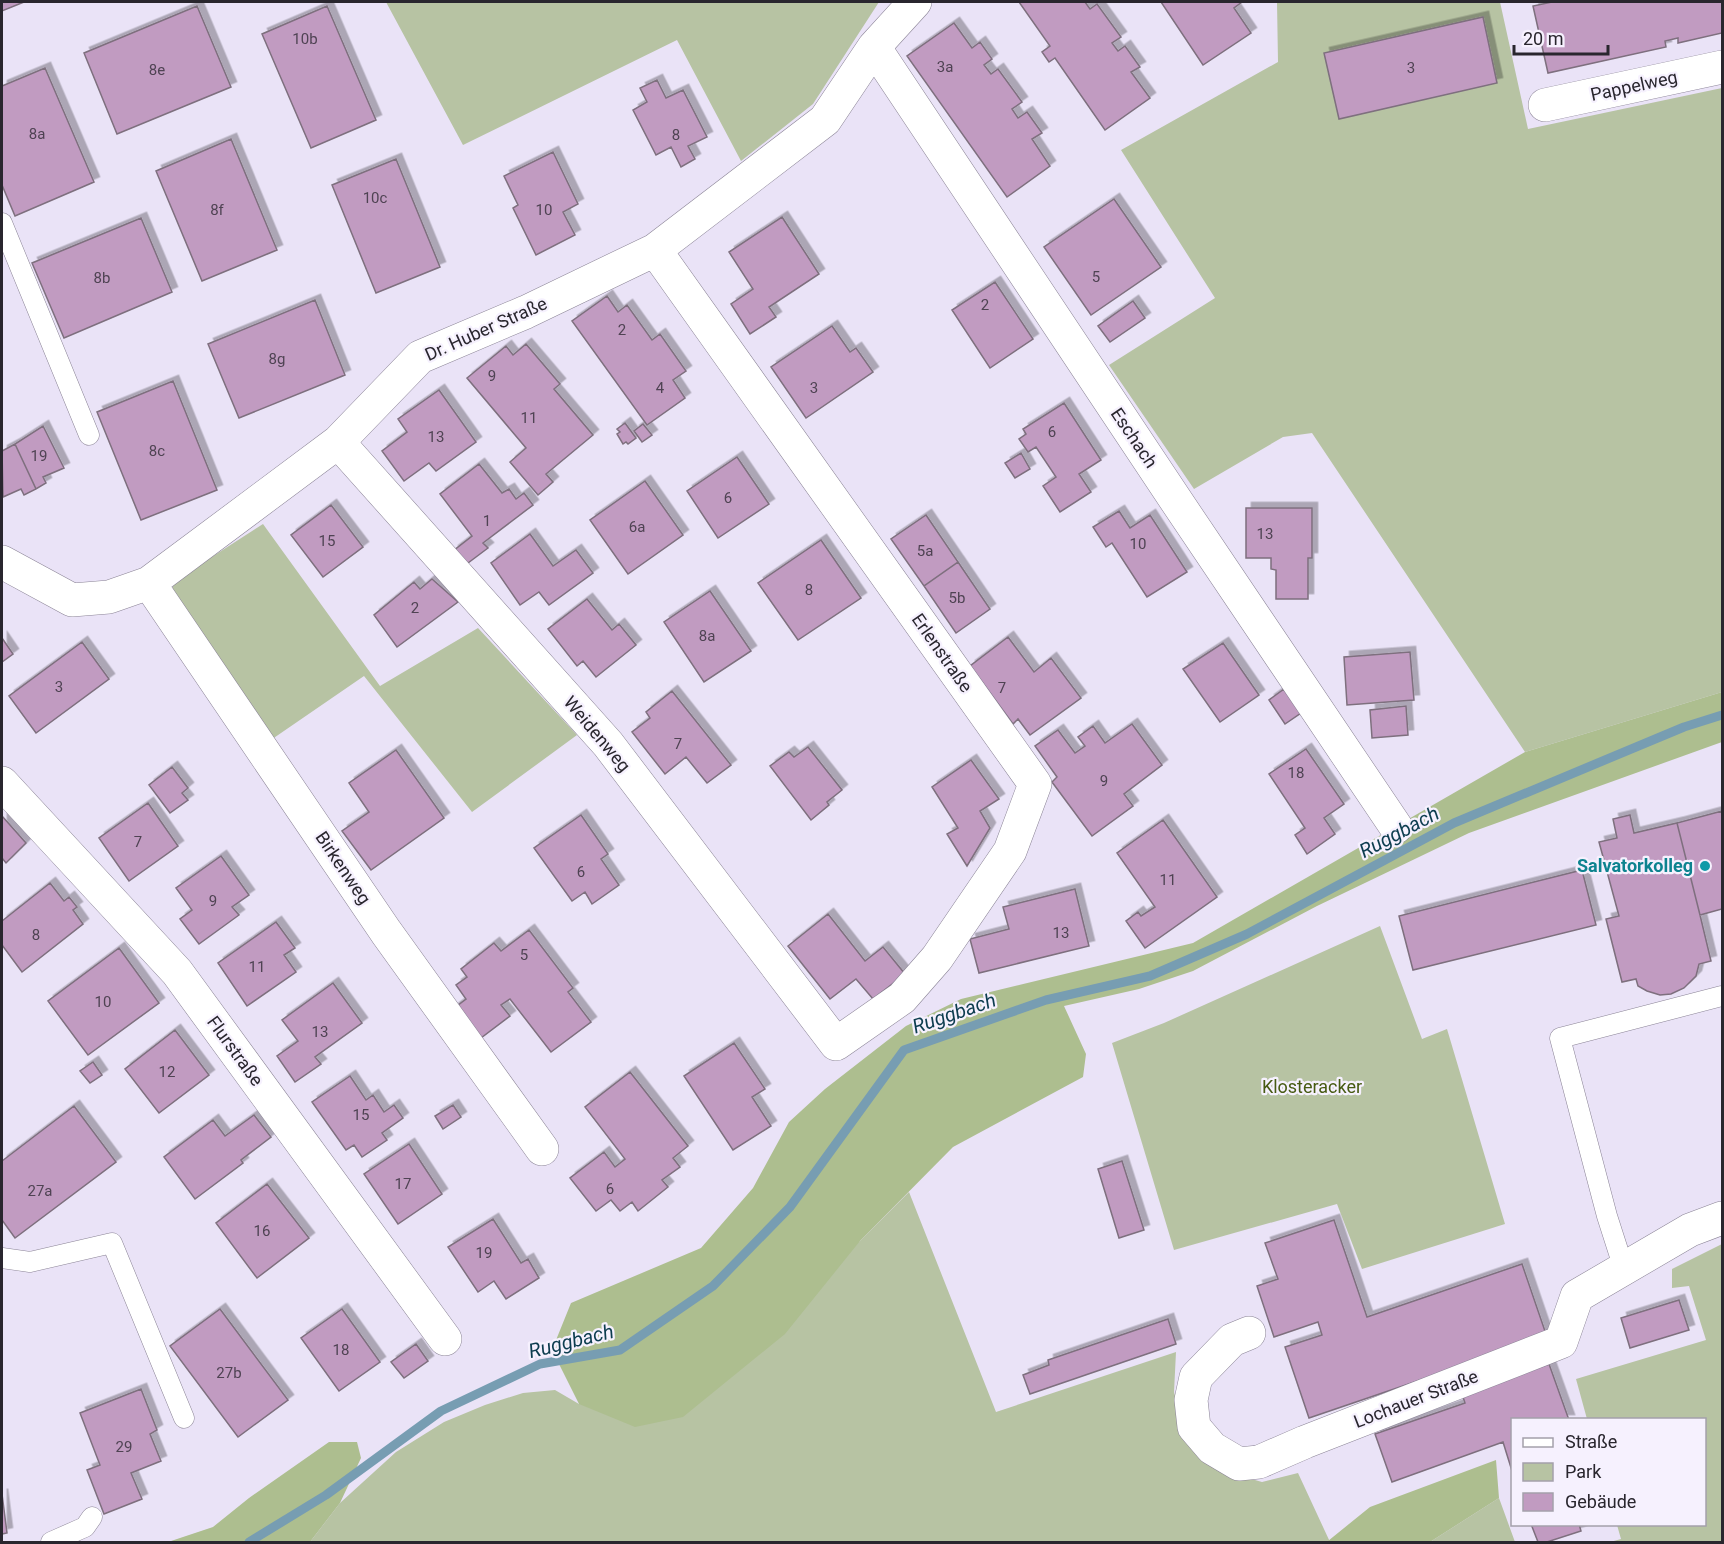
<svg xmlns="http://www.w3.org/2000/svg" width="1724" height="1544" viewBox="0 0 1724 1544" font-family="Roboto,sans-serif">
	<defs>
		<filter id="shadow"><feDropShadow dx="5.5" dy="-5.5" stdDeviation="0" flood-color="#0004"/></filter>
	</defs>
	<rect width="100%" height="100%" fill="#eae3f7"/>
	<!-- green -->
	<path fill="#b7c3a3" d="M386 2H879L813 104 741 161 677 40 463 145Z
		M1277 2H1500L1528 129 1722 88V692L1525 752 1312 433 1283 437 1194 489 1109 365 1215 298 1121 150 1278 62Z
		M263 524 380 686 478 628 577 735 472 812 364 676 265 744 172 597 173 582Z
		M1380 926 1422 1039 1447 1029 1505 1224 1362 1269 1337 1204 1174 1250 1112 1043 1164 1023Z
		M909 1192 996 1412 1176 1352 1174 1392 1183 1429 1234 1474 1262 1482 1298 1473 1330 1542H310L340 1503 396 1452 444 1422 485 1405 523 1393 555 1390 579 1404 860 1241Z
		M1722 1244V1542H1610L1621 1539 1617 1525 1704 1524V1420L1587 1419 1576 1379 1706 1340 1689 1286 1672 1288V1269Z
		M1499 1498 1515 1542H1430Z"/>
	<!-- forest -->
	<path fill="#adbe8f" d="M1722 692V742L1469 833 1317 906 1193 971 1139 989 1064 1006 1086 1054 1083 1077 953 1147 860 1241 785 1334 683 1417 635 1427 579 1404 552 1350 571 1303 701 1248 753 1188 789 1122 825 1089 906 1026 961 999 1193 943 1525 752Z
		M329 1442H357L361 1458 340 1503 310 1542H168L213 1527 249 1498Z
		M1496 1460 1499 1498 1430 1542 1328 1541 1370 1507Z"/>
	<g fill="none" stroke-linecap="round" stroke-linejoin="round">
		<!-- stream -->
		<path stroke="#779db2" stroke-width="9" d="M249 1542 326 1495 441 1411 540 1364 620 1350 713 1286 790 1207 904 1050 1046 1000 1150 976 1247 934 1454 823 1684 727 1722 715"/>
	</g>
	<!-- building -->
	<path fill="#c19bc1" stroke="#7e6f7e" stroke-width="1.5" filter="url(#shadow)" d="M2 2H24L2 11Z
		M1019 2H1085L1090 9 1097 4 1121 37 1112 43 1118 51 1125 46 1140 67 1131 72 1150 98 1105 130 1055 58 1049 62 1042 52 1050 46Z
		M1161 2H1242L1234 8 1251 33 1203 65Z
		M1552 2H1722V33L1678 43V38L1665 41 1666 47 1548 73 1533 6Z
		M197 6 231 87 117 134 84 53Z
		M327 6 376 120 311 148 262 34Z
		M1483 17 1497 83 1339 119 1324 53Z
		M954 23 972 48 980 42 992 59 984 65 991 74 998 69 1022 102 1012 109 1018 118 1027 112 1042 133 1032 139 1050 166 1007 197 907 56Z
		M45 68 94 182 15 216 2 185V86Z
		M657 80 666 98 683 90 707 137 688 146 695 159 681 167 671 147 656 155 633 110 647 102 640 88Z
		M231 139 277 250 202 281 156 171Z
		M553 152 578 204 563 212 575 235 536 255 513 208 518 205 504 176Z
		M396 159 440 267 376 293 332 185Z
		M1114 199 1161 267 1091 315 1044 247Z
		M782 217 819 274 769 307 776 317 750 334 731 304 753 289 729 252Z
		M141 218 172 292 64 338 32 263Z
		M995 282 1033 339 990 368 952 310Z
		M607 296 618 312 627 305 652 340 660 334 686 371 673 380 685 398 647 425 572 321Z
		M315 300 345 375 239 418 208 344Z
		M1133 301 1145 318 1110 342 1098 326Z
		M832 326 850 352 856 348 873 372 806 418 771 367Z
		M526 344 560 384 554 389 593 435 546 474 553 482 538 495 510 462 526 448 467 378 506 346 513 355Z
		M173 381 217 490 141 520 97 412Z
		M439 390 476 442 436 471 429 463 404 481 382 451 407 432 398 419Z
		M1064 403 1101 460 1079 474 1091 492 1060 512 1043 486 1056 477 1036 447 1028 452 1019 439 1026 434 1023 429Z
		M625 423 636 438 628 444 626 442 623 444 617 434 620 432 617 429Z
		M643 424 652 435 642 442 634 431Z
		M43 426 64 468 43 477 46 483 36 489 15 444Z
		M15 444 36 489 24 495 21 489 3 497 2 451Z
		M1021 453 1030 469 1015 478 1005 463Z
		M737 457 769 504 718 538 687 491Z
		M479 464 502 493 509 489 516 499 524 493 533 505 483 543 488 548 464 566 453 551 472 536 440 494Z
		M645 481 683 535 628 574 590 520Z
		M331 505 363 547 323 577 291 535Z
		M1246 508H1312V558H1308V599H1276V570L1271 569V558H1246Z
		M1119 511 1130 528 1150 515 1187 572 1147 597 1112 543 1106 547 1093 527Z
		M926 515 958 562 924 586 891 539Z
		M530 534 553 566 576 550 593 573 549 605 539 592 520 605 491 563Z
		M821 540 861 598 798 640 758 583Z
		M958 562 990 609 956 633 924 586Z
		M432 579 458 602 397 647 374 615 414 582 420 589Z
		M710 591 751 651 704 682 664 622Z
		M587 599 612 630 619 624 636 645 596 677 583 661 577 666 548 629Z
		M1008 637 1034 672 1051 658 1081 698 1030 735 1018 719 1013 724 970 666Z
		M2 638 13 654 2 662Z
		M82 642 109 679 36 733 9 696Z
		M1223 643 1259 695 1220 722 1183 669Z
		M1410 652 1414 700 1347 705 1344 657Z
		M1284 689 1301 713 1285 724 1269 700Z
		M672 691 731 765 707 783 686 757 665 774 632 732 650 718 646 712Z
		M1406 706 1408 735 1372 738 1370 710Z
		M1132 724 1162 765 1124 794 1133 806 1092 836 1052 782 1057 777 1035 746 1058 730 1075 753 1085 746 1078 737 1093 726 1105 743Z
		M808 747 842 790 827 802 829 805 811 820 770 766 789 752 794 757Z
		M1306 749 1344 804 1324 818 1335 834 1307 854 1295 835 1305 828 1269 774Z
		M396 750 444 818 371 870 342 831 369 812 349 783Z
		M971 760 999 799 980 811 990 828 967 866 947 834 958 828 932 787Z
		M172 767 188 788 182 793 188 800 170 813 149 785Z
		M148 803 178 846 129 881 99 838Z
		M1722 811V909L1700 915 1677 823Z
		M581 815 608 854 601 859 619 885 592 904 585 892 572 901 534 848Z
		M1630 815 1634 833 1677 823 1700 915 1711 961 1699 964 1696 976 1684 988 1671 994 1660 995 1647 991 1638 986 1636 979 1622 982 1606 919 1619 916 1599 842 1617 838 1613 819Z
		M2 816 26 843 6 863 2 858Z
		M1163 820 1217 897 1145 948 1126 921 1138 912 1141 916 1155 907 1117 853Z
		M221 856 249 895 232 907 239 915 199 944 180 919 192 910 176 888Z
		M1582 870 1596 925 1413 970 1399 916Z
		M50 883 64 901 69 897 77 907 73 910 83 924 22 972 2 945V921Z
		M1075 889 1089 946 979 973 970 939 1009 929 1003 907Z
		M828 914 865 961 883 947 905 974 873 999 856 979 830 999 788 946Z
		M276 922 295 948 284 955 296 972 247 1006 218 963Z
		M529 930 573 988 568 992 591 1022 551 1052 510 999 501 1005 510 1016 477 1041 453 1009 466 999 456 985 467 977 461 969 494 943 501 951Z
		M119 948 159 1003 88 1055 48 1001Z
		M333 983 362 1023 315 1057 321 1064 295 1082 277 1056 298 1041 282 1020Z
		M175 1030 209 1075 159 1113 125 1069Z
		M734 1043 765 1089 752 1097 771 1126 733 1150 684 1076Z
		M93 1062 102 1075 90 1083 80 1071Z
		M630 1072 688 1146 673 1158 680 1167 662 1180 668 1187 638 1211 632 1202 620 1211 611 1200 596 1211 570 1178 604 1152 615 1167 625 1159 585 1107Z
		M350 1076 366 1100 373 1095 384 1112 394 1105 403 1118 382 1133 387 1140 362 1157 354 1145 346 1150 312 1102Z
		M453 1105 461 1117 443 1129 435 1116Z
		M74 1106 116 1162 15 1238 2 1220V1161Z
		M254 1115 271 1137 241 1160 243 1163 195 1199 164 1157 213 1120 225 1136Z
		M409 1144 442 1194 398 1224 364 1174Z
		M1122 1161 1144 1230 1119 1238 1098 1169Z
		M267 1184 309 1238 257 1278 216 1223Z
		M493 1219 521 1263 528 1259 539 1278 506 1299 494 1281 478 1292 448 1247Z
		M1334 1220 1367 1317 1522 1264 1547 1337 1309 1418 1285 1347 1322 1335 1318 1322 1274 1337 1257 1286 1278 1279 1265 1243Z
		M1679 1300 1689 1330 1630 1348 1621 1318Z
		M220 1309 288 1400 238 1437 170 1346Z
		M342 1309 380 1362 339 1391 301 1338Z
		M1168 1319 1176 1344 1030 1394 1023 1375 1049 1365 1048 1360Z
		M416 1344 428 1361 404 1378 391 1362Z
		M1549 1364 1569 1420H1512V1471L1503 1442 1392 1482 1375 1434 1465 1403 1462 1394Z
		M141 1389 157 1430 150 1434 161 1461 131 1473 142 1499 104 1514 87 1470 100 1465 80 1413Z
		M2 1494 7 1533 2 1534Z
		M1531 1524H1579L1581 1531 1547 1542H1538Z"/>
	<g fill="none" stroke-linecap="round" stroke-linejoin="round">
		<!-- service casing -->
		<g stroke="#8b8496" stroke-width="21">
			<path id="service" d="M2 223 89 435
				M2 1258 30 1262 112 1243 184 1418
				M1624 1269 1607 1216 1560 1038 1722 996
				M51 1542 85 1527 92 1517"/>
		</g>
		<!-- minor casing -->
		<g stroke="#8b8496" stroke-width="34">
			<path id="minor" d="M874 47 1175 499 1396 827
				M1545 105 1722 67
				M338 442 608 744 836 1044 902 998 937 958 1010 851 1035 784 655 250
				M2 562 72 600 109 597 149 583 338 442 420 357 526 312 655 250 825 120 874 47 915 2
				M149 583 386 932 542 1149
				M2 783 177 972 445 1339
				M1249 1333 1232 1340 1196 1377 1191 1400 1194 1427 1212 1448 1239 1464 1259 1462 1305 1442 1561 1342 1577 1296 1690 1230 1722 1218"/>
		</g>
		<!-- service -->
		<use href="#service" stroke="#fff" stroke-width="20"/>
		<!-- minor -->
		<use href="#minor" stroke="#fff" stroke-width="33"/>
	</g>
	<!-- markers -->
	<circle fill="#0f9aa8" stroke="#f6f1fe" stroke-width="2" cx="1705" cy="866" r="6"/>
	<g text-anchor="middle" stroke-width="4.5" stroke-linejoin="round" paint-order="stroke">
		<!-- number labels -->
		<g font-size="15" fill="#4f4353">
			<text x="305" y="44">10b</text>
			<text x="945" y="72">3a</text>
			<text x="1411" y="73">3</text>
			<text x="157" y="75">8e</text>
			<text x="37" y="139">8a</text>
			<text x="676" y="140">8</text>
			<text x="375" y="203">10c</text>
			<text x="217" y="215">8f</text>
			<text x="544" y="215">10</text>
			<text x="1096" y="282">5</text>
			<text x="102" y="283">8b</text>
			<text x="985" y="310">2</text>
			<text x="622" y="335">2</text>
			<text x="277" y="364">8g</text>
			<text x="492" y="381">9</text>
			<text x="660" y="393">4</text>
			<text x="814" y="393">3</text>
			<text x="529" y="423">11</text>
			<text x="1052" y="437">6</text>
			<text x="436" y="442">13</text>
			<text x="157" y="456">8c</text>
			<text x="39" y="461">19</text>
			<text x="728" y="503">6</text>
			<text x="487" y="526">1</text>
			<text x="637" y="532">6a</text>
			<text x="1265" y="539">13</text>
			<text x="327" y="546">15</text>
			<text x="1138" y="549">10</text>
			<text x="925" y="556">5a</text>
			<text x="809" y="595">8</text>
			<text x="957" y="603">5b</text>
			<text x="415" y="613">2</text>
			<text x="707" y="641">8a</text>
			<text x="59" y="692">3</text>
			<text x="1002" y="693">7</text>
			<text x="678" y="749">7</text>
			<text x="1296" y="778">18</text>
			<text x="1104" y="786">9</text>
			<text x="138" y="847">7</text>
			<text x="581" y="877">6</text>
			<text x="1168" y="885">11</text>
			<text x="213" y="906">9</text>
			<text x="1061" y="938">13</text>
			<text x="36" y="940">8</text>
			<text x="524" y="960">5</text>
			<text x="257" y="972">11</text>
			<text x="103" y="1007">10</text>
			<text x="320" y="1037">13</text>
			<text x="167" y="1077">12</text>
			<text x="361" y="1120">15</text>
			<text x="403" y="1189">17</text>
			<text x="610" y="1194">6</text>
			<text x="40" y="1196">27a</text>
			<text x="262" y="1236">16</text>
			<text x="484" y="1258">19</text>
			<text x="341" y="1355">18</text>
			<text x="229" y="1378">27b</text>
			<text x="124" y="1452">29</text>
		</g>
		<!-- street labels -->
		<g font-size="18" fill="#29262e" stroke="#f6f1fe">
			<text transform="translate(1634 86) rotate(-12)" y="6">Pappelweg</text>
			<text transform="translate(486 329) rotate(-24)" y="6">Dr. Huber Straße</text>
			<text transform="translate(1134 438) rotate(56)" y="6">Eschach</text>
			<text transform="translate(942 653) rotate(55)" y="6">Erlenstraße</text>
			<text transform="translate(597 734) rotate(50)" y="6">Weidenweg</text>
			<text transform="translate(343 868) rotate(56)" y="6">Birkenweg</text>
			<text transform="translate(235 1051) rotate(54)" y="6">Flurstraße</text>
			<text transform="translate(1416 1399) rotate(-21)" y="6">Lochauer Straße</text>
		</g>
		<!-- culture labels -->
		<g font-size="18" font-weight="bold" fill="#0d838f" stroke="#f6f1fe" text-anchor="end">
			<text x="1693" y="872">Salvatorkolleg</text>
		</g>
		<!-- park labels -->
		<g font-size="18" fill="#475b13" stroke="#f6f1fe">
			<text x="1312" y="1093">Klosteracker</text>
		</g>
		<!-- water labels -->
		<g font-size="20" font-style="italic" fill="#0d3d4f" stroke="#f6f1fe">
			<text transform="translate(1399 832) rotate(-28)" y="7">Ruggbach</text>
			<text transform="translate(954 1013) rotate(-19)" y="7">Ruggbach</text>
			<text transform="translate(571 1341) rotate(-14)" y="7">Ruggbach</text>
		</g>
	</g>
	<!-- border -->
	<rect width="1724" height="1544" fill="none" stroke="#29262e" stroke-width="6"/>
	<!-- legend -->
	<rect x="1511" y="1418" width="195" height="108" fill="#f6f1fe" stroke="#a4a0ab" stroke-width="1.5"/>
	<rect x="1523" y="1438" width="30" height="9" fill="#ffffff" stroke="#a4a0ab" stroke-width="1.5"/>
	<text x="1565" y="1448" font-size="18" fill="#29262e">Straße</text>
	<rect x="1523" y="1463" width="30" height="18" fill="#b7c3a3" stroke="#a4a0ab" stroke-width="1.5"/>
	<text x="1565" y="1478" font-size="18" fill="#29262e">Park</text>
	<rect x="1523" y="1493" width="30" height="18" fill="#c19bc1" stroke="#a4a0ab" stroke-width="1.5"/>
	<text x="1565" y="1508" font-size="18" fill="#29262e">Gebäude</text>
	<!-- scale -->
	<path d="M1514 45v9h94v-9" fill="none" stroke="#29262e" stroke-width="3"/>
	<text x="1523" y="45" font-size="18" fill="#29262e" stroke="#f6f1fe" stroke-width="4.5" paint-order="stroke">20 m</text>
</svg>
